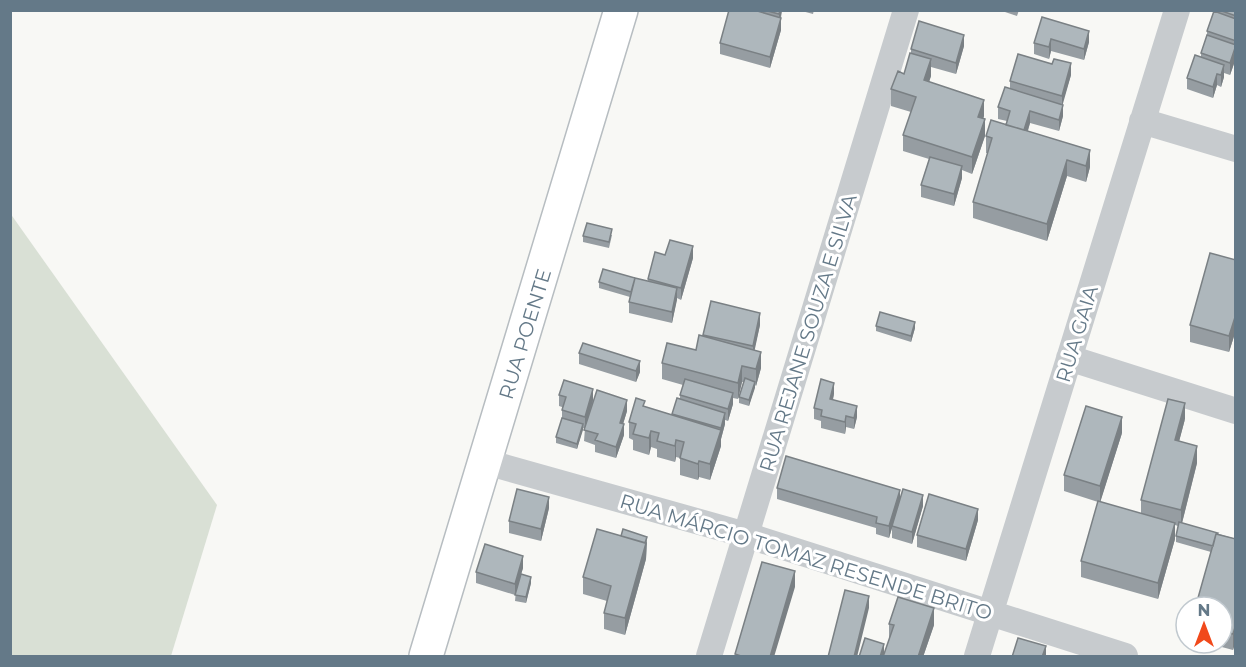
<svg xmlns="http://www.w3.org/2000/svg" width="1246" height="667" viewBox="0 0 1246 667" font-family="Montserrat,sans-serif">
	<rect width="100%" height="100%" fill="#f8f8f5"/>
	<!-- green -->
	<path fill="#d9e0d5" d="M10 213 217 505 171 656H11Z"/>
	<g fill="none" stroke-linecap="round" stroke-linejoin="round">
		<!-- secondary casing -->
		<g stroke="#b7bdc1" stroke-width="36">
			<path id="secondary" d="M426 656 621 10"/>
		</g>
		<!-- street -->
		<path stroke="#c7cbce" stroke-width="26" d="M1142 121 1236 149
			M1069 358 1236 411
			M486 462 746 535 1125 656
			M709 656 906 10
			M977 656 1177 10"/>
		<!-- secondary -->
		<use href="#secondary" stroke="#fff" stroke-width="33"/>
	</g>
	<!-- wall -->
	<path fill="#969da2" d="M782 10 781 18V30L770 68 720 54V43L764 13V11Z
		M798 10H814L813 14Z
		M999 10H1019L1017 16Z
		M1214 10H1236V58L1230 75 1224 73V77L1221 87 1217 85 1213 98 1187 89V78L1201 57V53L1207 35V31Z
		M1089 31V42L1084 60 1051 51 1049 59 1034 54V43Z
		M964 46 956 74 931 67V76L929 82 984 116 983 119 985 136 972 174 962 170V178L954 206 921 197V185L929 159 903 151V135L911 112 891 106V89L904 74 911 53V49Z
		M1071 75 1062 104 1063 116 1059 131 1030 123 1028 131 1090 167 1086 182 1067 176 1047 241 973 218V202L988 153H986V136L1006 125 1007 121 998 119V107L1010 89V81Z
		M612 235 609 248 583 242V236Z
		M665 255 693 258 681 300 677 298 672 323 629 313V302L630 297 599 288V282L635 279 648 281V279Z
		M1236 260V330L1229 352 1190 342V325Z
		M760 325 754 350 761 368 756 386 755 385 749 406 739 403V397L744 382H742L738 399 733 398V404L728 421 725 420V424L721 439V446L710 480 699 477 698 480 680 475V458L676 457 675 462 657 457V449L651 447 649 455 633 450V440L629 438V422L645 407 672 415 680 399V395L683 385 662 379V363L696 350 703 335Z
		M876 326 915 328 911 342 876 331Z
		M583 343 640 372 636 382 579 364V353Z
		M834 394 833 400 857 417 854 429 846 427 845 434 821 428V421L814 419V408Z
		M559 395 593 400 627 411 623 424 624 435 616 458 595 452V445L584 441 585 428H583L577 449 556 443V437L562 419V407L559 406Z
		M1185 419 1179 441 1197 463 1182 523 1236 539V640L1233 650 1218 646V643H1222V607H1196L1211 552 1176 542V536L1178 526 1175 525V539L1158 599 1081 577V561L1098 502 1064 491V475L1122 433 1100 502 1141 514V500Z
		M777 488 900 501 923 506 912 544 892 538V528L889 538 876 534V528L777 499Z
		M549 508 541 541 509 533V521Z
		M978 520 966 561 917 547V535Z
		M647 542 646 559 625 635 604 629V613L607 601 583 594V577Z
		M523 568 521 574 531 583 526 603 515 601 516 590 515 595 476 583V572Z
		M889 624 934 625 923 657H859L884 654 889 640Z"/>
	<!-- shaded-wall -->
	<path fill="#7a8084" d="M780 10H782L779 25V14Z
		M781 18V30L770 68V57Z
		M1089 31V42L1084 60V49Z
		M964 35V46L956 74V63Z
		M1051 39V51L1049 59V47Z
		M1236 47V58L1230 75V63Z
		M931 59V76L924 96V80Z
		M1071 63V75L1062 107V96Z
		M1224 65V77L1221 87V75Z
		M1217 74V85L1213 98V87Z
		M984 100V116L978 134V117Z
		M1063 105V116L1059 131V120Z
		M1030 111V123L1023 145V134Z
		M985 119V136L972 174V157Z
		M1090 150V167L1086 182V166Z
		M1067 160V176L1047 241V224Z
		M962 166V178L954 206V194Z
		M693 246V258L681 300V288Z
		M677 288V300L672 323V312Z
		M760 313V325L753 358V346Z
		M1236 314V330L1229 352V336Z
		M915 322V328L911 342V336Z
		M761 352V368L756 386V369Z
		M640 361V372L636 382V371Z
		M742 366V382L738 399V383Z
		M755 382V388L749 406V400Z
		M834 383V394L830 410V399Z
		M593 389V400L585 428V417Z
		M733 393V404L728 421V409Z
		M627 400V411L620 434V423Z
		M1185 403V419L1175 457V440Z
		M857 406V417L854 429V418Z
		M725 413V424L721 439V446L710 480V464Z
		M846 416V427L845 434V422Z
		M1122 417V433L1100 503V486Z
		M583 424V430L577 449V444Z
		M624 424V435L616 458V447Z
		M651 431V447L649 455V438Z
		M676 440V457L675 462V446Z
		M1197 446V463L1181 527V510Z
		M699 461V477L698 480V464Z
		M900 490V501L889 538V526Z
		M923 495V506L912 544V532Z
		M549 497V508L541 541V529Z
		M978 509V520L966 561V549Z
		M1175 523V539L1158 599V583Z
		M647 537 646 559 625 635V618Z
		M523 556V568L515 595V584Z
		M795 571V587L774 657H770Z
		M531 577V583L526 603V597Z
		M869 596V608L857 657H854Z
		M934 608V625L923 657H918Z
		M1236 624V640L1233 650V634Z
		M884 644V657H880Z
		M1046 646V657H1042Z"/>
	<!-- building -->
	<path fill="#aeb7bc" stroke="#7a8084" stroke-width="1.5" d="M729 10H754L781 18 770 57 720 43Z
		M764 10H780L779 14Z
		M1219 10H1236V16Z
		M1214 11 1236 19V41L1207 31Z
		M1042 17 1089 31 1084 49 1051 39 1049 47 1034 43Z
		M919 21 964 35 956 63 911 49Z
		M1207 35 1236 45 1230 63 1201 53Z
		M910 53 931 59 924 80 984 100 978 117 985 119 972 157 903 135 916 97 891 89 898 71 904 74Z
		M1018 54 1052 64 1054 59 1071 63 1062 96 1010 81Z
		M1195 55 1224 65 1221 75 1217 74 1213 87 1187 78Z
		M1005 87 1063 105 1059 120 1030 111 1024 130 1006 125 1010 111 998 107Z
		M991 120 1090 150 1086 166 1067 160 1047 224 973 202 992 138 986 136Z
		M930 157 962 166 954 194 921 185Z
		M587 223 612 229 609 242 583 236Z
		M670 240 693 246 681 288 648 279 655 252 665 255Z
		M1210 253 1236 260V314L1229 336 1190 325Z
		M603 269 635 278 631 292 599 282Z
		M635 278 677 288 672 312 629 302Z
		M711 301 760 313 753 346 703 335Z
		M880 312 915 322 911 336 876 326Z
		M699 335 761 352 756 369 742 366 738 383 662 363 667 343 696 350Z
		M583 343 640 361 636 371 579 353Z
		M745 378 755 382 749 400 739 397Z
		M685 379 733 393 728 409 680 395Z
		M821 379 834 383 830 399 857 406 854 418 846 416 845 422 821 416 822 410 814 408Z
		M564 380 593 389 585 417 562 410 566 397 559 395Z
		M597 390 627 400 620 423 624 424 616 447 595 440 598 434 584 430Z
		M636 398 645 401 643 406 721 430 710 464 699 461 698 464 680 458 684 442 676 440 675 446 657 441 659 433 651 431 649 438 633 434 636 424 629 422Z
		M677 398 725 413 721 428 672 414Z
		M1168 399 1185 403 1175 440 1197 446 1181 510 1141 500Z
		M1086 406 1122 417 1100 486 1064 475Z
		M562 418 583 424 577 444 556 437Z
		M786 456 900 490 889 526 876 523 877 517 777 488Z
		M517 489 549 497 541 529 509 521Z
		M903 489 923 495 912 532 892 526Z
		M929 494 978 509 966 549 917 535Z
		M1098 501 1175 523 1158 583 1081 561Z
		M1179 522 1218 533 1217 534H1216L1213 546 1176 536Z
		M597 529 646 543 625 618 604 613 611 586 583 577Z
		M623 529 647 537 645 543 621 536Z
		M1216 534 1236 539V624L1233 634 1222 631V616L1223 612H1222V607H1204L1196 605Z
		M485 544 523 556 515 584 476 572Z
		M762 562 795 571 770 657H744L735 654Z
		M521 574 531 577 526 597 515 595Z
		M845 590 869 596 854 657H828Z
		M898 597 934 608 918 657H883L894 625 889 624Z
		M865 638 884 644 880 657H859Z
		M1018 638 1046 646 1042 657H1012Z"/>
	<g text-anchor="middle" stroke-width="6" stroke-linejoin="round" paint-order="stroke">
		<!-- street labels -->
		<g font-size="20" fill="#647988" stroke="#fff">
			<text transform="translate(808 333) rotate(-73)" y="7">RUA REJANE SOUZA E SILVA</text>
			<text transform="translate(525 334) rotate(-73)" y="7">RUA POENTE</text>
			<text transform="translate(1077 334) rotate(-73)" y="7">RUA GAIA</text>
			<text transform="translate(806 557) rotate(17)" y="7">RUA MÁRCIO TOMAZ RESENDE BRITO</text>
		</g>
	</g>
	<!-- border -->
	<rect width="1246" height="667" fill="none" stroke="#647988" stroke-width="24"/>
	<!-- north arrow -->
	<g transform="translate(1204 625)"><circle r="28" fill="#ffffff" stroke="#c1c9cf" stroke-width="1.5"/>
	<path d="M0-4.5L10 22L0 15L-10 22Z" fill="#f1491b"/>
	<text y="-9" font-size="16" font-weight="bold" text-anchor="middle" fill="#647988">N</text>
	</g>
</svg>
